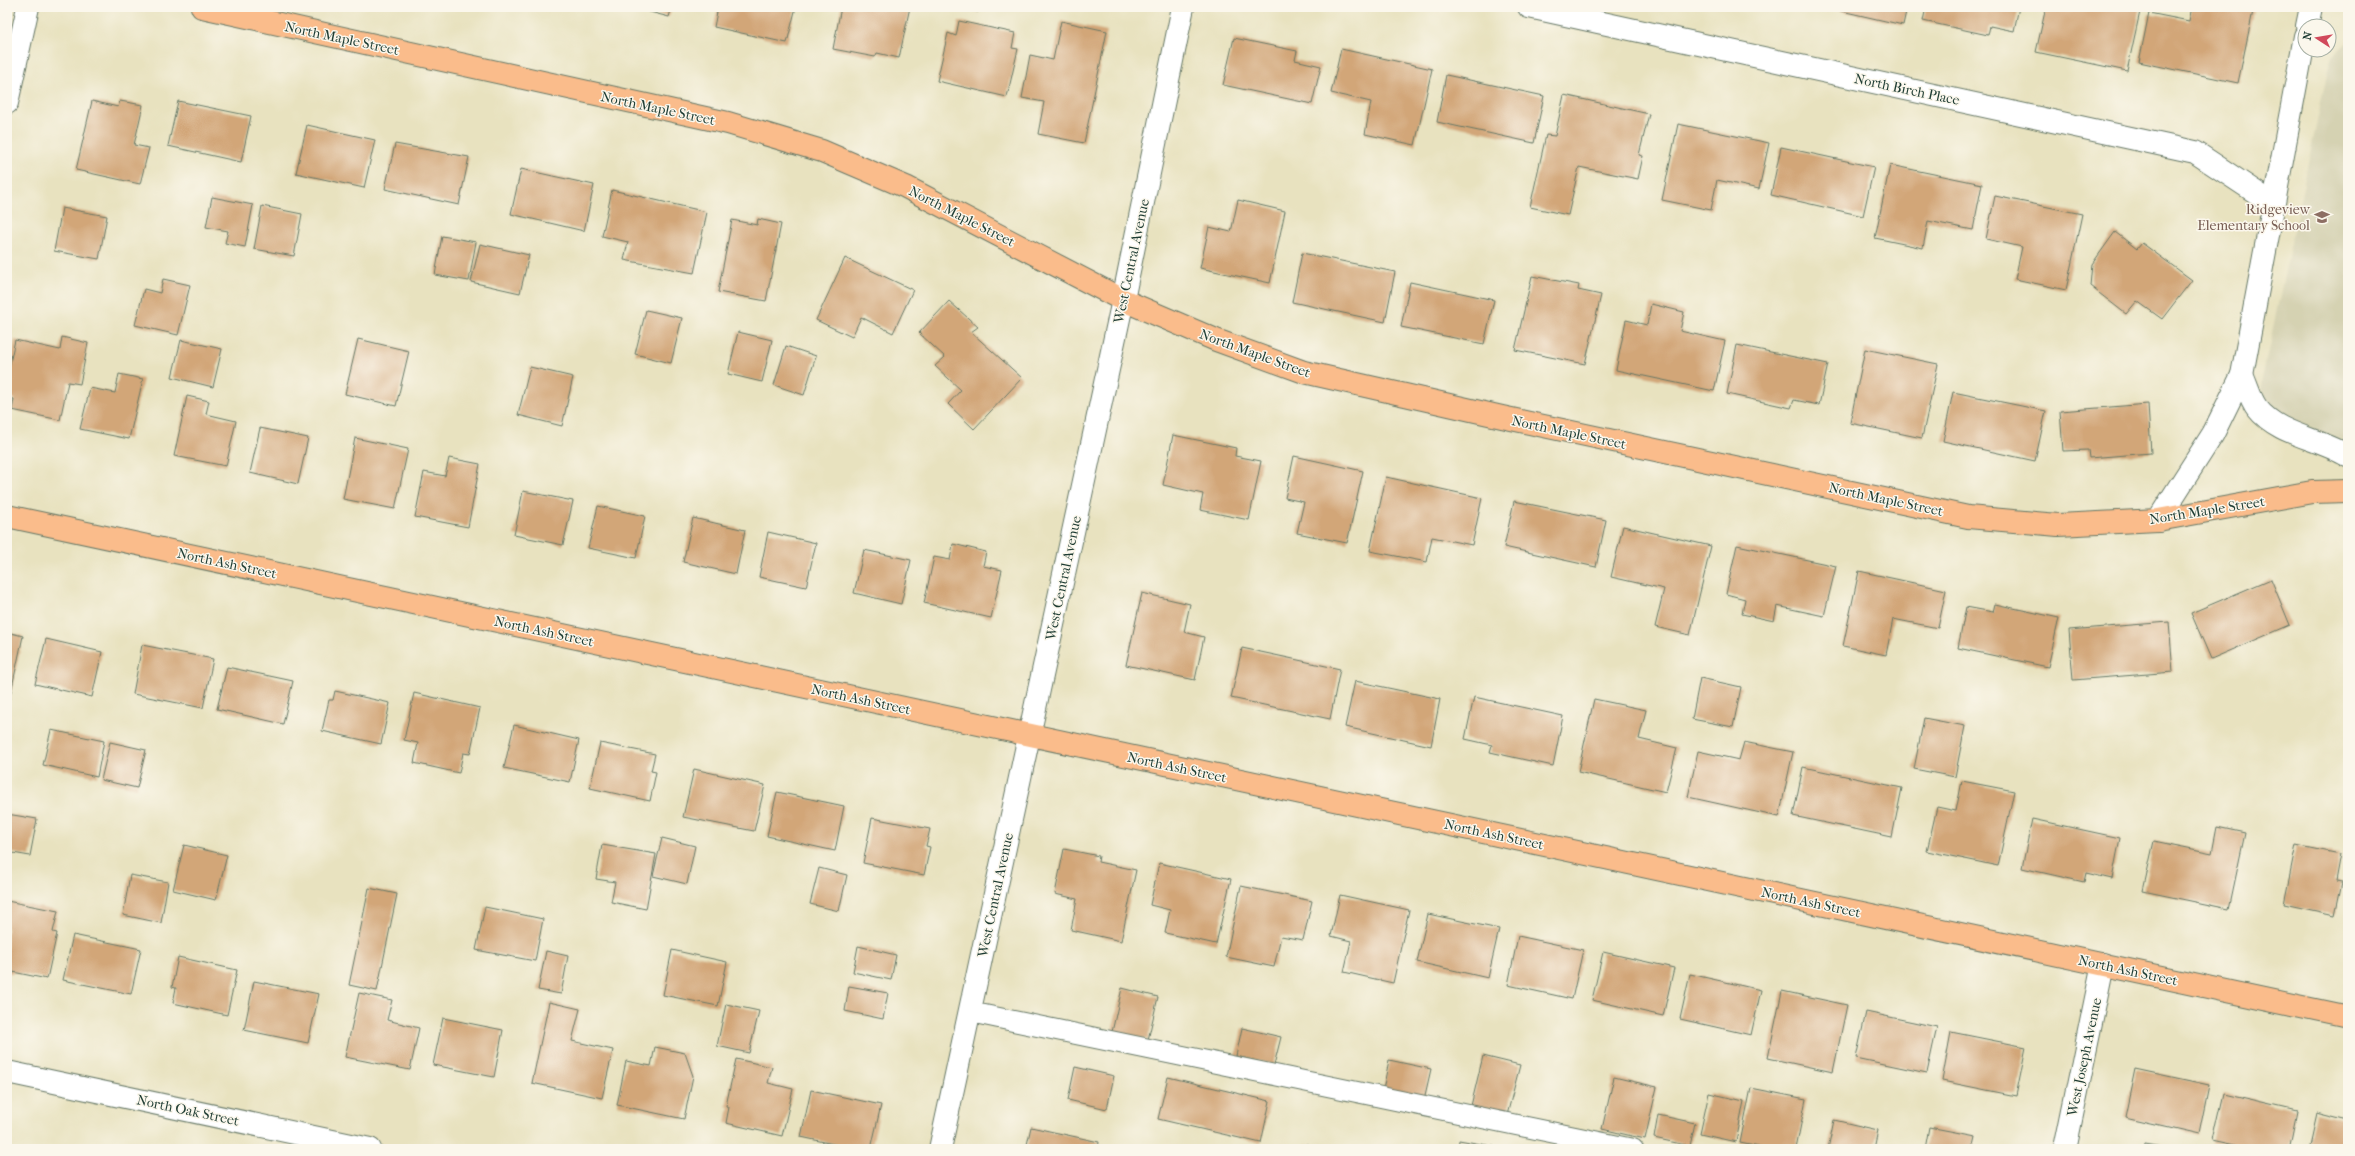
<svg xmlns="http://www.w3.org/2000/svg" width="2355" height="1156" viewBox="0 0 2355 1156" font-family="'IM FELL French Canon',serif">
	<rect width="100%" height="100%" fill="#fbf7ec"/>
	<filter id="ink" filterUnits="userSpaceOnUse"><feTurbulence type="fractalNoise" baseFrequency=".025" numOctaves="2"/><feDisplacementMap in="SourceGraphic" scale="8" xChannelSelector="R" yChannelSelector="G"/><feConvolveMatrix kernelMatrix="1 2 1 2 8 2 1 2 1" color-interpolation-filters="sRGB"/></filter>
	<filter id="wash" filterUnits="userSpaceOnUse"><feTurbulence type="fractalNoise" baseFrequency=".012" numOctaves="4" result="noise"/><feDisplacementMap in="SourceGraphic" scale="16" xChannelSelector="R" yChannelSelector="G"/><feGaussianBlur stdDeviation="0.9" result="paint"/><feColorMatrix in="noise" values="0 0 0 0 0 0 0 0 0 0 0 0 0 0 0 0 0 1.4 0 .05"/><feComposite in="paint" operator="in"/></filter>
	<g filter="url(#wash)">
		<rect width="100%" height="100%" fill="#e8e2bf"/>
		<!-- built -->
		<path fill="#d5d2b2" d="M2348 42V441L2287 426 2265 400 2261 384 2328 70 2332 56Z"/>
		<g id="blocks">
			<!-- building -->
			<path fill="#d2a678" d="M631 7H672L669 17Z
				M718 7H796L787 43 714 27Z
				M841 7H910L899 58 877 53 875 57 833 49Z
				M958 7H980L978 12Z
				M1824 7H1907L1903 25Z
				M1926 7H2019L2014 31 1990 26 1988 35 1923 21Z
				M2046 7H2141L2127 71 2036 52Z
				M2192 7H2232L2253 11 2238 83 2139 62 2149 13 2189 21Z
				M959 21 1015 33 1012 48 1018 49 1007 97 937 81 948 33 956 36Z
				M1061 21 1107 31 1084 143 1038 134 1044 102 1022 98 1030 55 1053 60Z
				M1234 38 1297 51 1295 60 1321 66 1312 104 1223 85Z
				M1341 49 1432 69 1415 145 1365 134 1371 102 1331 93Z
				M1446 75 1544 96 1534 143 1437 122Z
				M1564 95 1649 114 1639 155 1643 156 1638 179 1579 167 1568 215 1530 207 1546 135 1555 136Z
				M92 101 118 107 120 101 143 105 134 145 149 148 140 184 76 170Z
				M178 101 251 116 241 162 168 146Z
				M1678 124 1769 143 1759 189 1717 180 1711 210 1662 200Z
				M307 125 375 140 364 188 296 173Z
				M395 144 469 157 459 205 385 189Z
				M1781 147 1874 167 1863 216 1771 195Z
				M1890 165 1982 184 1973 230 1928 221 1923 248 1875 238Z
				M521 169 594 185 584 231 511 214Z
				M612 190 707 212 694 273 624 260 628 242 602 236Z
				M1995 196 2082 214 2066 290 2015 279 2022 247 1986 239Z
				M212 197 253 205 245 247 225 243 228 231 206 227Z
				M1238 200 1285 211 1270 283 1200 268 1209 227 1231 232Z
				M262 206 302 214 294 256 254 249Z
				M62 208 107 216 99 259 54 251Z
				M758 219 781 224 766 301 718 292 732 220 757 225Z
				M2115 232 2137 249 2142 243 2192 280 2162 319 2137 301 2126 314 2090 286 2092 264Z
				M442 236 476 242 469 281 435 275Z
				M480 244 529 255 520 293 471 282Z
				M1302 253 1395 272 1385 322 1292 302Z
				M845 258 913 290 893 333 861 317 852 337 816 320Z
				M1532 276 1579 285 1578 290 1601 295 1585 364 1515 350Z
				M163 279 190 285 178 335 135 325 144 289 160 293Z
				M1410 282 1494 300 1484 344 1401 327Z
				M949 301 978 327 971 332 1022 378 974 429 948 404 961 390 935 366 945 357 919 333Z
				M1651 304 1684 312 1680 331 1725 341 1714 391 1616 370 1626 320 1647 325Z
				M646 310 682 318 671 363 635 354Z
				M738 332 772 340 762 382 728 374Z
				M62 337 88 343 80 384 68 382 60 420 12 410 14 399 7 398V377L15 340 60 350Z
				M358 339 409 351 396 406 345 394Z
				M181 340 222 349 213 387 172 377Z
				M1737 345 1828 364 1819 405 1794 400 1791 408 1727 394Z
				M786 346 816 356 804 395 774 385Z
				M1865 349 1938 364 1922 438 1850 423Z
				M530 367 573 377 562 426 518 415Z
				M119 374 143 379 129 439 80 429 90 388 115 393Z
				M1953 392 2046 411 2035 461 1943 441Z
				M187 396 209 401 206 414 236 421 226 466 174 456Z
				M2148 404 2151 453 2089 458 2088 450 2063 451 2060 411Z
				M260 428 308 438 298 484 250 473Z
				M1173 435 1236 448 1235 456 1261 461 1249 520 1200 510 1203 494 1163 485Z
				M355 438 408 449 395 509 343 499Z
				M1294 456 1363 471 1347 543 1297 533 1304 502 1285 498Z
				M449 458 480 464 468 527 415 517 424 472 445 476Z
				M1386 477 1482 498 1472 545 1432 537 1427 562 1370 551Z
				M523 491 573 501 563 545 514 535Z
				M1514 501 1606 520 1596 567 1504 547Z
				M598 506 645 516 636 558 588 548Z
				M693 518 745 530 736 574 683 562Z
				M1623 526 1711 546 1690 635 1655 627 1664 589 1611 577Z
				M768 532 816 543 806 587 759 577Z
				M953 544 986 552 983 566 1002 570 991 618 924 603 934 557 950 560Z
				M1737 545 1836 566 1824 616 1777 606 1774 621 1742 614 1745 599 1726 594Z
				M864 550 911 560 901 604 854 593Z
				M1859 571 1946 590 1938 628 1893 619 1886 655 1843 646Z
				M2271 579 2290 625 2211 659 2191 613Z
				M1142 593 1190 604 1184 632 1204 637 1195 680 1126 665Z
				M1995 604 2059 618 2048 667 1958 648 1966 607 1993 612Z
				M2169 622 2173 672 2073 680 2069 630Z
				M7 632 23 636 8 706H7Z
				M46 639 102 652 92 697 35 684Z
				M142 645 213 659 203 708 133 694Z
				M1242 648 1340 669 1330 719 1231 698Z
				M227 667 293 681 283 724 217 709Z
				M1700 678 1741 687 1733 727 1692 719Z
				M1355 681 1440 699 1431 746 1345 727Z
				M335 691 390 703 381 744 322 731 329 700H333Z
				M414 693 480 708 470 754 463 753 459 773 414 763 418 743 404 740Z
				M1474 697 1563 716 1553 766 1490 752 1492 745 1465 739Z
				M1594 699 1646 710 1639 739 1677 748 1666 792 1578 772Z
				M1924 718 1965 726 1955 777 1914 769Z
				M514 725 579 740 570 782 504 768Z
				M51 730 104 741 97 777 43 765Z
				M110 742 146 750 137 788 101 780Z
				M1744 742 1793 752 1779 817 1688 797 1698 751 1739 760Z
				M600 743 655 754 651 771 656 772 650 801 590 788Z
				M1803 767 1902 788 1892 837 1793 816Z
				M694 769 765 785 754 831 683 817Z
				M1962 781 2014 791 1998 866 1927 851 1937 807 1956 811Z
				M777 792 844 806 835 851 767 836Z
				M7 814 37 819 30 856 7 852Z
				M872 818 930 829 926 846 930 847 924 875 863 863Z
				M2032 819 2120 838 2112 879 2086 873 2084 882 2022 868Z
				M2217 827 2245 833 2229 909 2143 891 2154 841 2212 853Z
				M662 838 695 846 687 884 653 876Z
				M184 845 227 855 216 900 173 890Z
				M602 845 656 854 646 909 611 902 615 882 596 879Z
				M2296 845 2340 854 2335 881 2342 882 2335 915 2284 904Z
				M1064 849 1099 856 1098 862 1136 870 1121 941 1071 930 1077 899 1055 894Z
				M1159 863 1231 879 1216 944 1165 933 1170 910 1150 905Z
				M819 868 847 875 839 911 810 904Z
				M130 875 168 882 161 923 123 915Z
				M1241 886 1312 901 1303 940 1281 936 1274 967 1226 957Z
				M369 888 397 894 377 991 349 985Z
				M1340 895 1409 910 1393 983 1344 972 1351 941 1331 936Z
				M7 901 58 911 53 932 57 933 47 979 13 972V974L7 973Z
				M485 907 543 919 535 961 476 950Z
				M1428 914 1499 929 1488 978 1417 962Z
				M73 935 141 949 131 994 63 980Z
				M1518 936 1583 950 1572 999 1508 985Z
				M858 946 896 955 891 980 853 972Z
				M672 950 727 962 718 1006 663 995Z
				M546 951 568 956 561 994 538 990Z
				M1603 952 1674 968 1663 1016 1592 1000Z
				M178 957 237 970 227 1015 173 1003 176 988 172 987Z
				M1690 974 1761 990 1751 1035 1680 1019Z
				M254 981 319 994 308 1043 244 1030Z
				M849 986 888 993 883 1019 845 1011Z
				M1122 988 1158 997 1148 1040 1112 1032Z
				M1782 991 1847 1005 1833 1072 1768 1058Z
				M359 993 392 1000 387 1020 419 1028 410 1070 345 1057Z
				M549 1002 580 1009 572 1041 613 1050 602 1098 532 1083Z
				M726 1004 759 1011 749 1053 717 1046Z
				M1866 1012 1937 1027 1927 1073 1856 1058Z
				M443 1018 503 1030 494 1077 433 1065Z
				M1242 1028 1281 1037 1274 1065 1236 1056Z
				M1951 1032 2026 1047 2016 1096 1942 1081Z
				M655 1047 685 1053 693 1076 684 1119 617 1105 626 1061 651 1066Z
				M1483 1056 1520 1065 1506 1119 1470 1110Z
				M736 1059 772 1067 768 1083 793 1089 782 1136 726 1123 729 1107 726 1106Z
				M1389 1060 1431 1069 1423 1104 1382 1095Z
				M1075 1067 1114 1076 1107 1109 1068 1100Z
				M2135 1069 2209 1085 2199 1134 2125 1117Z
				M1168 1077 1270 1101 1261 1143 1158 1119Z
				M1614 1077 1657 1087 1645 1139 1602 1129Z
				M1751 1088 1806 1099 1796 1149H1769L1740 1143Z
				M811 1090 881 1105 871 1149H857L801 1137Z
				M1709 1093 1744 1101 1736 1142 1700 1134Z
				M2223 1093 2296 1110 2288 1149H2244L2212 1142Z
				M2316 1113 2348 1121V1149H2308Z
				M1658 1115 1695 1123 1690 1146 1654 1138Z
				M1834 1120 1878 1130 1874 1149H1828Z
				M1031 1127 1099 1142 1098 1149H1026Z
				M1929 1127 1976 1136 1973 1149H1925Z
				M1459 1140 1503 1148V1149H1458Z
				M2145 1143 2175 1148V1149H2144Z
				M1306 1144 1325 1148V1149H1305Z"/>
		</g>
	</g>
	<g filter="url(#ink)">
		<use href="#blocks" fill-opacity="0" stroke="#657765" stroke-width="1"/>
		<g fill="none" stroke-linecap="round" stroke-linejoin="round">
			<!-- service casing -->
			<g stroke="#657765" stroke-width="22">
				<path id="service" d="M970 1012 1633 1149"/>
			</g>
			<!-- minor casing -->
			<g stroke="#657765" stroke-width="24">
				<path id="minor" d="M1529 7 2195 152 2272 203
					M2307 26 2311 7
					M7 103 28 7
					M2242 375 2305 36
					M7 1072 370 1149
					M940 1149 1123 300 1183 7
					M2065 1149 2103 964"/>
			</g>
			<!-- tertiary casing -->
			<g stroke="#657765" stroke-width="24">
				<path id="tertiary" d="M2242 375C2247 385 2250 399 2257 408 2278 435 2319 438 2348 456
					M2158 520 2213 434 2242 375"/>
			</g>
			<!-- primary casing -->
			<g stroke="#657765" stroke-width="24">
				<path id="primary" d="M202 7 728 123 822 151 906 187 1123 300 1216 340 1304 372 1502 417 1968 517 2058 525 2158 520 2312 492 2348 491
					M7 516 2348 1017"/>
			</g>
			<!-- service -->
			<use href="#service" stroke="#fff" stroke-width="20"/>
			<!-- minor -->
			<use href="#minor" stroke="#fff" stroke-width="22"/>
			<!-- tertiary -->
			<use href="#tertiary" stroke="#fff" stroke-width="22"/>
			<!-- primary -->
			<use href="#primary" stroke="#fabc8b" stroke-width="22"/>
		</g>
	</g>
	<!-- icons -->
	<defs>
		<g id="school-bare" transform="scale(1.2)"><path d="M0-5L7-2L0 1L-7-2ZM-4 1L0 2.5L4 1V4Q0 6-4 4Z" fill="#8d6e63" stroke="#fbf7ec" stroke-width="2.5" paint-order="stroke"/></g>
	</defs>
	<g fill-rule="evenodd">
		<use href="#school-bare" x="2322" y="217"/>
	</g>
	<g text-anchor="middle" stroke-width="3" stroke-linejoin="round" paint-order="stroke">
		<!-- street labels -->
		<g font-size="14" fill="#1f3d34" stroke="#fbf7ec">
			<text transform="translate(342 38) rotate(12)" y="5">North Maple Street</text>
			<text transform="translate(1907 89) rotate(12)" y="5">North Birch Place</text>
			<text transform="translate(658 108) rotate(12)" y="5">North Maple Street</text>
			<text transform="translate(962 216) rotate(27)" y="5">North Maple Street</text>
			<text transform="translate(1131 261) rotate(-78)" y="5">West Central Avenue</text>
			<text transform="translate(1255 353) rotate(20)" y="5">North Maple Street</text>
			<text transform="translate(1569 432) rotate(12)" y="5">North Maple Street</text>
			<text transform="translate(1886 499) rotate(12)" y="5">North Maple Street</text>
			<text transform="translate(2207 510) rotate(-9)" y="5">North Maple Street</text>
			<text transform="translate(227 563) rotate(12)" y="5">North Ash Street</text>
			<text transform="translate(1063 578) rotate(-78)" y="5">West Central Avenue</text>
			<text transform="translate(544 631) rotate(12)" y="5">North Ash Street</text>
			<text transform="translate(861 699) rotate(12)" y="5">North Ash Street</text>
			<text transform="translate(1177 767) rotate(12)" y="5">North Ash Street</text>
			<text transform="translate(1494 834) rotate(12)" y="5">North Ash Street</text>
			<text transform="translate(995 895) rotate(-78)" y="5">West Central Avenue</text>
			<text transform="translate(1811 902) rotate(12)" y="5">North Ash Street</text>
			<text transform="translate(2128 970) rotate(12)" y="5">North Ash Street</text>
			<text transform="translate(2084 1057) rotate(-78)" y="5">West Joseph Avenue</text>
			<text transform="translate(188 1110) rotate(12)" y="5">North Oak Street</text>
		</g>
		<!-- education labels -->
		<g font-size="14" fill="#785e54" stroke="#fbf7ec" text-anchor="end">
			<text x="2310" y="214">Ridgeview<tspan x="2310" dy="16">Elementary School</tspan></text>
		</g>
	</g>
	<!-- margin -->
	<rect width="2355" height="1156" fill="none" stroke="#fbf7ec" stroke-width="24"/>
	<!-- north arrow -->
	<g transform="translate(2317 38) rotate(282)"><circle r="19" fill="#fbf7ec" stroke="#a3ada2"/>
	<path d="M0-3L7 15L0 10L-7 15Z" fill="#d1495b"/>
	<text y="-6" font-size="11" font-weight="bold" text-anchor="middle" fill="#1f3d34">N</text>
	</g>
</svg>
